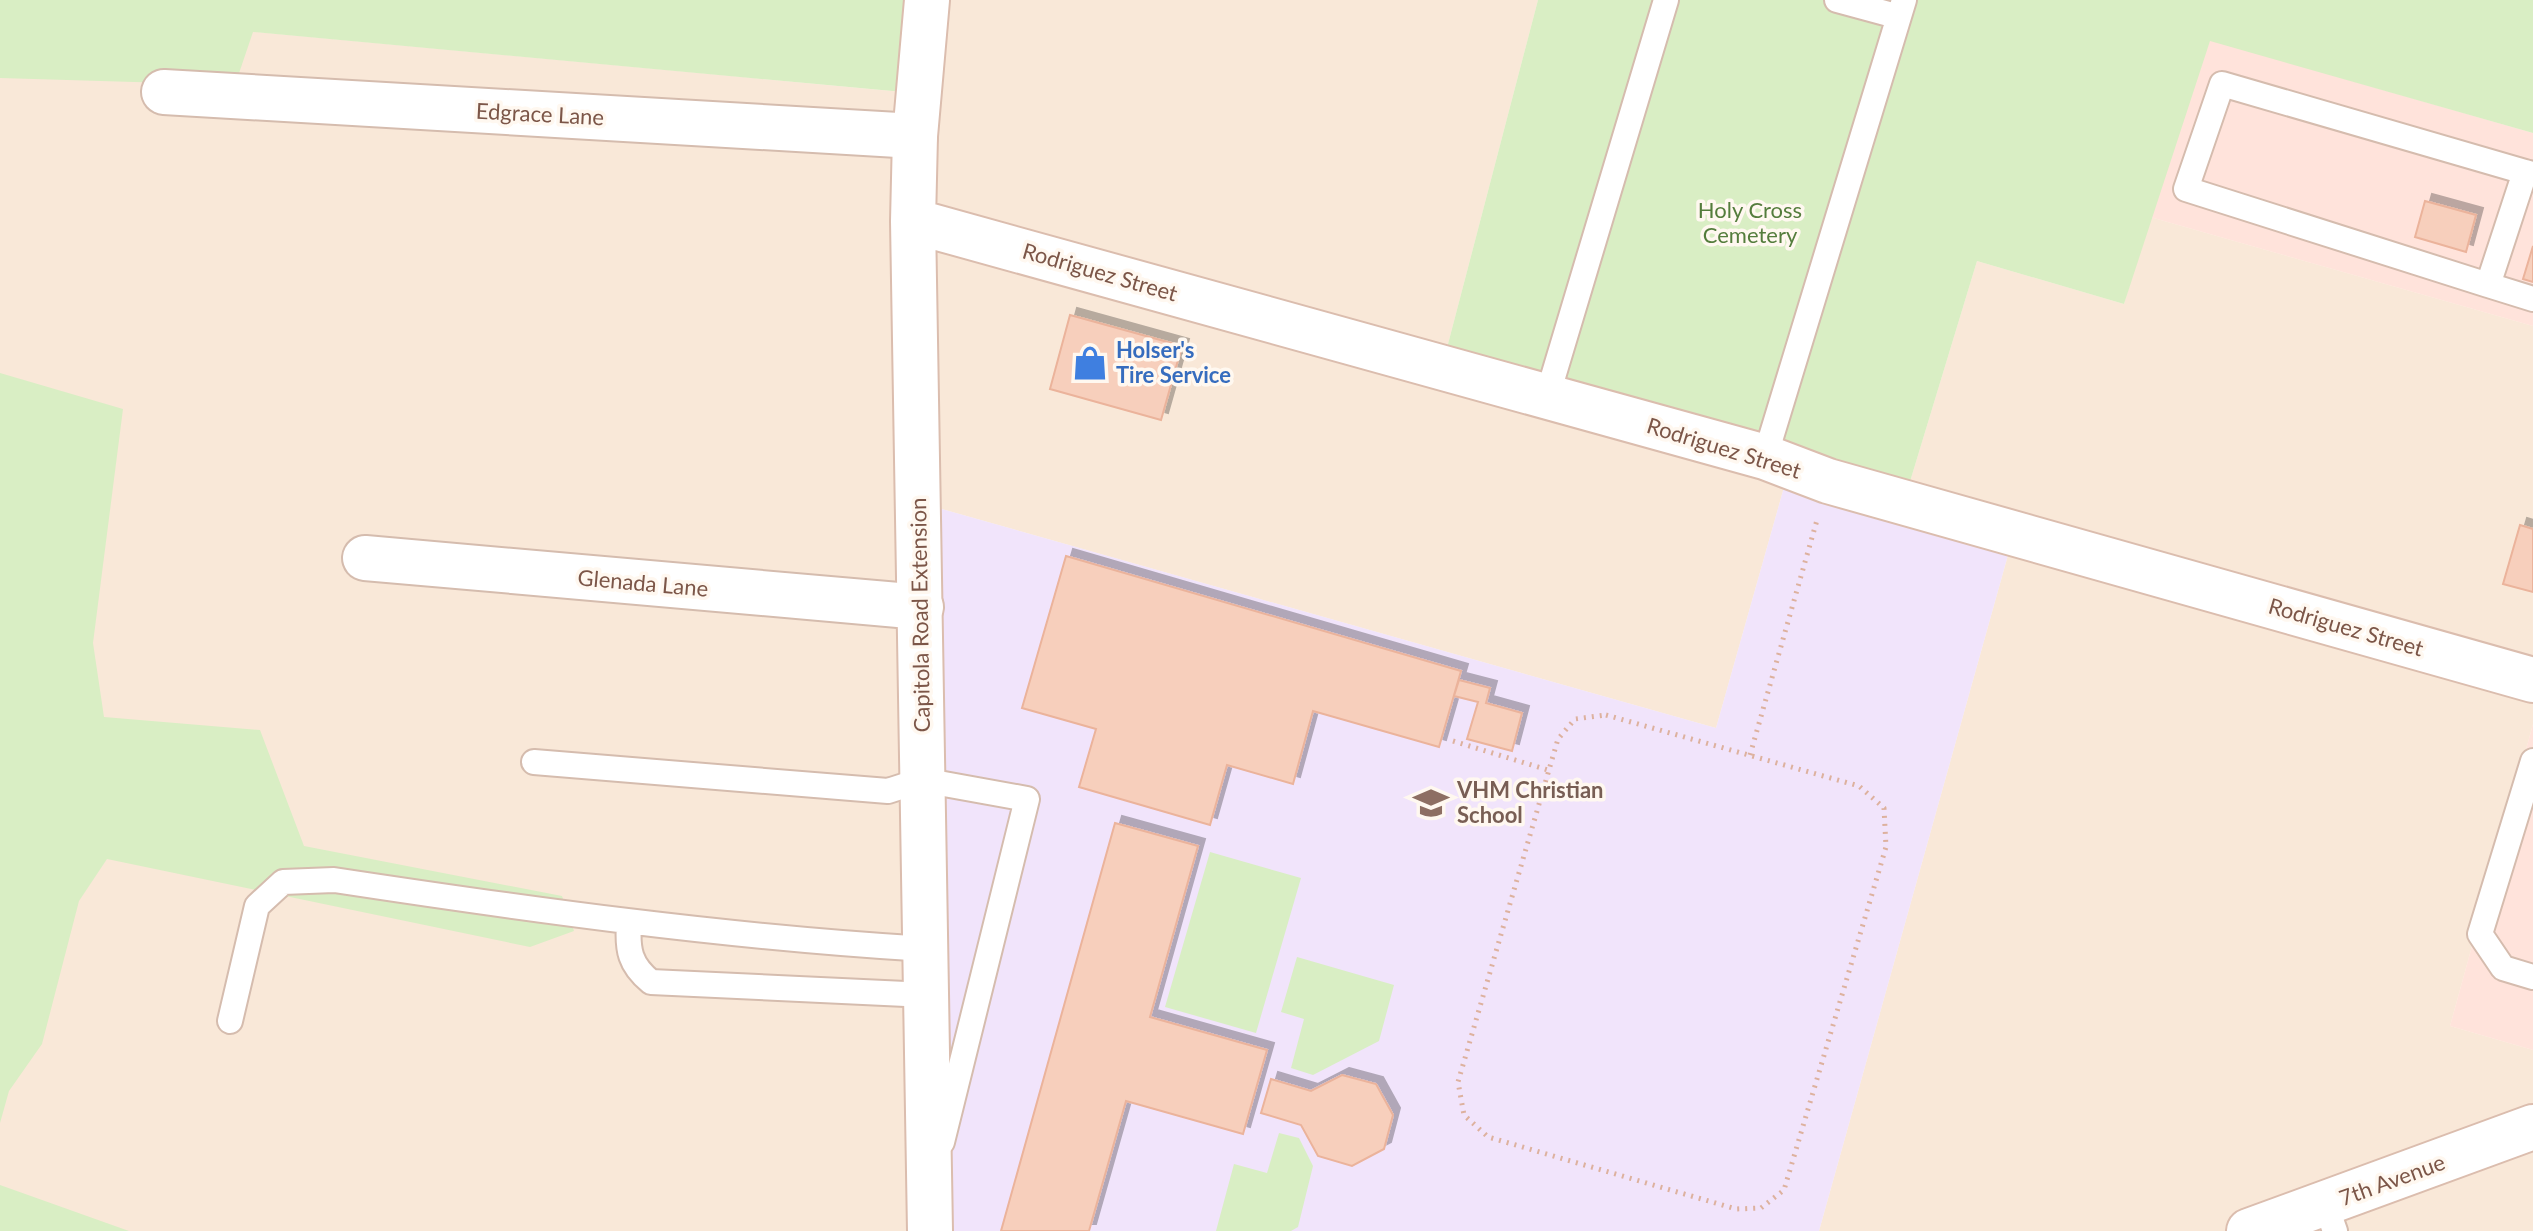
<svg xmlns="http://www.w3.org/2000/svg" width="2533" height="1231" viewBox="0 0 2533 1231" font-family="Lato,sans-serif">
	<defs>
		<filter id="shadow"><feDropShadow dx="7" dy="-7" stdDeviation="0" flood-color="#0004"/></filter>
	</defs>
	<rect width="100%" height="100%" fill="#fef4e8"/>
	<!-- residential -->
	<path fill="#f9e8d8" d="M938 0H1538L1442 367 1790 466 1716 728 917 502 930 1231H0V8L924 94Z
		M2150 217 2533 326V724L2450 1026 2533 1050V1231H1819L2015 530 1905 498 1977 261 2124 304Z"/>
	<!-- commercial -->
	<path fill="#ffe3db" d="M2210 40 2533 133V326L2150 217Z
		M2533 724V1050L2450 1026Z"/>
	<!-- education -->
	<path fill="#f1e4fb" d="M1790 466 2015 530 1819 1231H930L917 502 1716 728Z"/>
	<!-- green -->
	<path fill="#d9eec4" d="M0 0H938L925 94 253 32 235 85 0 78Z
		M1538 0H2533V133L2210 41 2124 304 1977 261 1905 498 1442 367Z
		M0 373 123 409 93 643 104 717 260 730 304 846 562 896 574 931 530 947 107 859 79 901 42 1044 9 1091 0 1123Z
		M1210 852 1301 878 1256 1033 1165 1007Z
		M1297 957 1394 985 1379 1041 1313 1075 1291 1068 1304 1019 1281 1012Z
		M1279 1133 1299 1138 1313 1166 1298 1227 1291 1231H1216L1234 1164 1267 1173Z
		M0 1185 129 1231H0Z"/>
	<!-- building -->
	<path fill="#f7cfbc" stroke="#ebb39b" stroke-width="2" filter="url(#shadow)" d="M2425 201 2476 215 2466 252 2415 237Z
		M2533 246V282L2523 279Z
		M1070 315 1182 346 1161 420 1050 389Z
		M2520 525 2533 529V592L2503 584Z
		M1066 556 1461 671 1439 747 1313 711 1293 784 1227 765 1210 825 1079 787 1096 729 1022 708Z
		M1459 680 1490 688 1486 703 1522 713 1512 751 1467 739 1478 702 1454 696Z
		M1115 823 1198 846 1150 1017 1267 1050 1243 1134 1126 1101 1089 1231H1001Z
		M1342 1075 1376 1084 1393 1115 1384 1149 1352 1166 1318 1156 1301 1125 1261 1113 1271 1079 1311 1091Z"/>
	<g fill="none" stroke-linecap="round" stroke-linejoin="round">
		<!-- lane casing -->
		<g stroke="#d5bcae" stroke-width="28">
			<path id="lane" d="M1837 0 1896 16
				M2533 174 2525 172 2488 285 2533 299
				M2488 285 2186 189 2222 84 2525 172
				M1547 397 1666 0
				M1765 457 1904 0
				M2533 761 2480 934 2503 968 2533 977
				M534 762 888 791 922 780 1027 799 942 1142
				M629 923C627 950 630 965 651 982L927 995
				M230 1021 257 906 283 882 334 880C531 910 727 937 926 949
				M2325 1203 2335 1231"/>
		</g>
		<!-- street casing -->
		<g stroke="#d5bcae" stroke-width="48">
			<path id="street" d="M164 92 915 136
				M365 558 921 607"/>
		</g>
		<!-- secondary casing -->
		<g stroke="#dbbdae" stroke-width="48">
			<path id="secondary" d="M927 0 915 136 913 221 930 1231
				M913 221 1765 457 1828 481 2533 680
				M2249 1231 2533 1127"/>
		</g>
		<!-- path -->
		<path stroke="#ddb19e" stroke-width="5" stroke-dasharray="2 6" stroke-linecap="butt" d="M1606 715 1859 786 1884 808 1886 847 1784 1190 1761 1208 1736 1209 1488 1137 1464 1115 1458 1082 1558 739 1575 719Z
			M1453 741 1548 770
			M1750 755 1817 520"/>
		<!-- lane -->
		<use href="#lane" stroke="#fff" stroke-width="24"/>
		<!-- street -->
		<use href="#street" stroke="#fff" stroke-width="44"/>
		<!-- secondary -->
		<use href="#secondary" stroke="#fff" stroke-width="44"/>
	</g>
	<!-- icons -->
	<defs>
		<g id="shop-bare" transform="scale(2.76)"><path d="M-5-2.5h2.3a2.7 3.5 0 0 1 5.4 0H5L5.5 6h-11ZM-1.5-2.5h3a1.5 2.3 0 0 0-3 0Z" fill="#3f7fe0" stroke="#fff8f0" stroke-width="2.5" paint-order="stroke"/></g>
		<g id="school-bare" transform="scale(2.76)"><path d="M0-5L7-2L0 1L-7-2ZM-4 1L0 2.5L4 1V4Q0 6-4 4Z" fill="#8d6e63" stroke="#fff8f0" stroke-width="2.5" paint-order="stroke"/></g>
	</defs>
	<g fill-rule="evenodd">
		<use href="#shop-bare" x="1090" y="363"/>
		<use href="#school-bare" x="1431" y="803"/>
	</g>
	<g text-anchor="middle" stroke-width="7" stroke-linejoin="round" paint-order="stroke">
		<!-- street labels -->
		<g font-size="22" fill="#7c5648" stroke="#fff8f0">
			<text transform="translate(540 114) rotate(3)" y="8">Edgrace Lane</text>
			<text transform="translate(1100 272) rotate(16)" y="8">Rodriguez Street</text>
			<text transform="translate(1724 448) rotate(17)" y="8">Rodriguez Street</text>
			<text transform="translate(643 583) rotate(5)" y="8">Glenada Lane</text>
			<text transform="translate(920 615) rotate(-91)" y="8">Capitola Road Extension</text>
			<text transform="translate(2346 627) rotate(16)" y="8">Rodriguez Street</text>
			<text transform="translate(2392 1180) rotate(-20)" y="8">7th Avenue</text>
		</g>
		<!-- park labels -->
		<g font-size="22" fill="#547d3c" stroke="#fff8f0">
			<text x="1750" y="218">Holy Cross<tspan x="1750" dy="25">Cemetery</tspan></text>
		</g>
		<!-- shop labels -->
		<g font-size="22" font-weight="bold" fill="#366cbe" stroke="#fff8f0" text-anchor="start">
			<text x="1116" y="358">Holser's<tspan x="1116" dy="25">Tire Service</tspan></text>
		</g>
		<!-- education labels -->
		<g font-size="22" font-weight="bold" fill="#785e54" stroke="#fff8f0" text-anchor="start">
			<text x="1457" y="798">VHM Christian<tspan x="1457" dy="25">School</tspan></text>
		</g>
	</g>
</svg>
